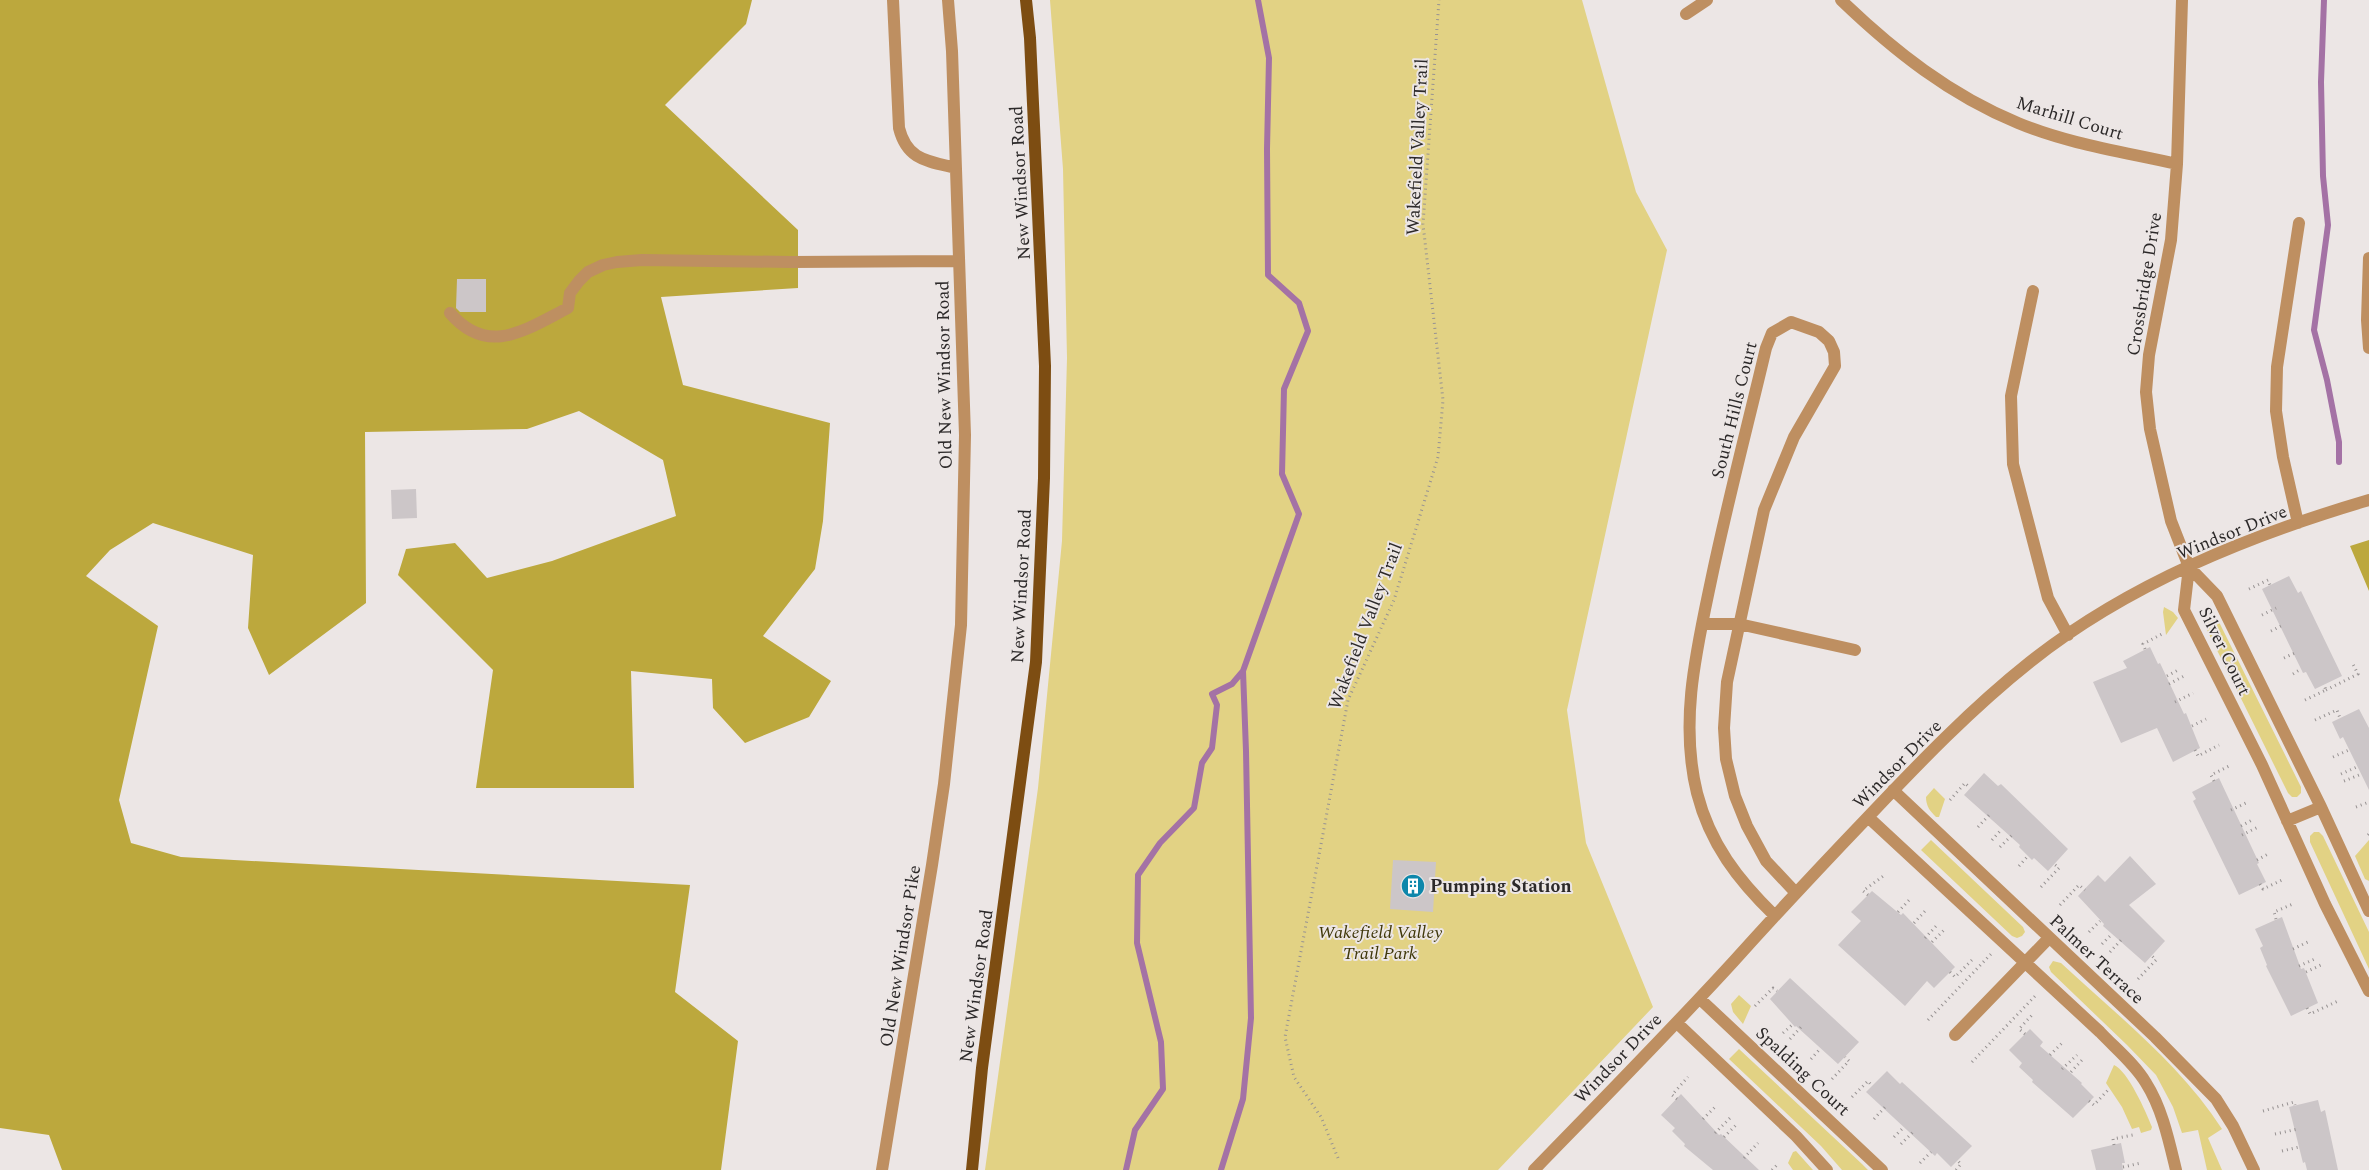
<svg xmlns="http://www.w3.org/2000/svg" width="2369" height="1170" viewBox="0 0 2369 1170" font-family="Spectral,serif">
	<rect width="100%" height="100%" fill="#ece6e5"/>
	<!-- green -->
	<path fill="#e2d284" d="M1050 0H1582L1636 192 1667 250 1567 710 1586 843 1653 1007 1498 1170H985L1038 788 1062 541 1067 358 1063 169Z
		M2164 607 2173 612 2178 618 2166 635 2163 612Z
		M2217 618 2301 787V793L2297 797H2292L2288 793 2204 624Z
		M1934 788 1945 799 1939 817H1936C1930 811 1926 806 1926 797Z
		M2314 832H2319L2323 836 2369 932V969L2310 842V836Z
		M1931 840 2023 927 2025 932 2022 936 2017 938 2012 936 1921 850Z
		M2369 840V881L2365 879 2355 856Z
		M2053 961 2061 963C2117 1015 2180 1064 2222 1129L2208 1138 2222 1170H2207L2198 1130 2182 1133 2173 1107 2156 1075 2127 1045 2051 972 2049 967Z
		M1739 995 1751 1006 1743 1024 1733 1012 1731 1004Z
		M1739 1049 1862 1164 1868 1170H1842L1821 1146 1729 1059Z
		M2114 1065C2128 1071 2146 1112 2152 1127L2151 1130 2141 1133 2139 1127 2132 1129 2122 1107 2106 1083Z
		M1796 1151 1813 1170H1793L1788 1163 1793 1152Z"/>
	<!-- forest -->
	<path fill="#bca83d" d="M0 0H752L746 24 665 105 798 230V288L661 297 683 385 830 423 823 521 815 569 763 636 831 681 809 717 745 743 713 708 712 679 631 671 634 788H476L493 670 398 575 406 549 455 543 487 578 552 561 676 516 663 460 579 411 527 429 365 432 366 603 269 675 248 628 253 555 153 523 110 550 86 576 158 626 119 800 131 843 181 857 690 885 675 992 738 1041 721 1170H62L49 1135 0 1128Z
		M2369 540V591L2350 546Z"/>
	<g fill="none" stroke-linecap="round" stroke-linejoin="round">
		<!-- stream -->
		<path stroke="#a472a5" stroke-width="6" d="M2324 0 2321 82 2323 176 2328 225 2314 330 2327 380 2339 442V462
			M1126 1170 1135 1130 1163 1089 1161 1042 1137 943 1138 875 1160 843 1194 808 1202 763 1212 748 1217 705 1212 694 1232 684 1243 671 1299 514 1282 474 1284 389 1308 331 1299 303 1268 275 1267 149 1269 58 1258 0
			M1221 1170 1243 1099 1251 1018 1246 751 1243 671"/>
	</g>
	<!-- building -->
	<path fill="#ccc6c8" d="M457 279H486V312H460L456 308Z
		M416 489 417 518 392 519 391 490Z
		M2289 576 2298 593 2301 591 2342 676 2315 689 2306 672 2303 673 2262 589Z
		M2150 647 2158 664 2160 663 2184 714 2186 713 2200 748 2173 762 2157 728 2121 743 2093 682 2127 668 2123 661Z
		M2359 709 2369 728V790L2343 737 2340 739 2332 722Z
		M1984 773 1998 786 2001 784 2068 849 2048 871 2034 858 2032 860 2019 847 2020 845 1964 795Z
		M2219 778 2259 863 2257 864 2266 882 2239 895 2193 801 2196 799 2192 792Z
		M2130 856 2156 884 2129 905 2165 941 2145 963 2103 926 2104 924 2078 896 2098 875 2105 882Z
		M1393 860 1436 862 1433 912 1390 909Z
		M1872 891 1901 915 1903 913 1955 967 1934 988 1927 981 1905 1006 1838 945 1861 921 1851 912Z
		M2282 917 2301 969 2304 968 2318 1003 2291 1016 2266 966 2267 965 2260 948 2263 946 2255 929Z
		M1790 978 1859 1042 1838 1064 1796 1026 1795 1027 1770 999Z
		M2030 1029 2043 1042 2040 1046 2082 1083 2081 1084 2094 1097 2073 1118 2032 1082 2033 1080 2019 1067 2022 1063 2009 1050Z
		M1887 1071 1900 1084 1902 1082 1972 1146 1951 1167 1937 1153 1935 1156 1866 1092Z
		M1681 1094 1719 1135 1721 1134 1759 1170H1713L1684 1146 1685 1144 1672 1131 1675 1128 1661 1115Z
		M2318 1100 2321 1112 2325 1110 2338 1170H2307L2305 1162 2303 1163 2289 1107Z
		M2121 1143 2125 1163H2122L2123 1170H2096L2091 1150Z"/>
	<g fill="none" stroke-linecap="round" stroke-linejoin="round">
		<!-- path -->
		<path stroke="#979292" stroke-width="3" stroke-dasharray="1 4" stroke-linecap="butt" d="M2249 589 2268 580 2270 585
			M2262 615 2276 608
			M2271 631 2281 626
			M2145 649 2143 644 2162 634
			M2284 658 2297 652
			M2293 674 2301 669
			M2167 676 2180 669
			M2169 684 2184 676
			M2326 690 2358 674 2353 664
			M2305 700 2326 690 2324 685
			M2175 702 2193 693
			M2315 720 2337 710 2340 718
			M2192 726 2206 719
			M2195 750 2198 756 2219 745
			M2333 757 2349 750
			M2341 774 2359 766
			M2214 781 2211 775 2229 766
			M2344 781 2359 775
			M1950 800 1965 783 1970 788
			M2356 807 2369 802
			M2231 810 2246 803
			M2241 826 2254 819
			M1978 827 1990 814
			M2242 835 2258 827
			M2368 835 2369 834
			M1992 840 2002 829
			M2000 847 2012 835
			M2257 860 2270 853
			M2019 866 2028 856
			M2260 884 2263 889 2282 880
			M2041 887 2059 868 2054 864
			M1868 895 1863 891 1886 874
			M2060 905 2079 885 2085 890
			M1898 912 1911 898
			M2276 919 2274 912 2293 904
			M1914 923 1925 911
			M2089 932 2100 921
			M1925 938 1938 924
			M1932 942 1944 930
			M2102 944 2112 934
			M2293 949 2310 941
			M2110 952 2122 939
			M2299 966 2317 958
			M1950 972 1955 977 1974 958
			M2306 972 2321 965
			M2138 979 2156 960 2152 956
			M1755 1006 1773 988 1777 991
			M2307 1008 2310 1014 2338 1001
			M1928 1020 1991 954
			M1783 1033 1792 1025
			M2025 1034 2019 1029 2033 1014
			M1790 1039 1801 1027
			M2050 1055 2063 1042
			M1811 1059 1820 1049
			M1972 1062 2037 994
			M2062 1069 2077 1055
			M2071 1072 2082 1060
			M1832 1079 1849 1061 1845 1057
			M1852 1097 1868 1081 1872 1086
			M1677 1099 1672 1095 1688 1077
			M2089 1101 2094 1105 2108 1090
			M2263 1111 2294 1102 2295 1105
			M1703 1119 1717 1105
			M1874 1119 1885 1107
			M1715 1133 1731 1117
			M2275 1134 2298 1129
			M1724 1137 1737 1124
			M1894 1137 1904 1127
			M1901 1144 1913 1132
			M2114 1145 2113 1139 2133 1135
			M2282 1151 2299 1147
			M1338 1158 1321 1117 1294 1077 1285 1037 1348 700 1394 600 1438 457 1443 400 1423 224 1439 0
			M1744 1158 1758 1143
			M1920 1163 1931 1152
			M2123 1167 2141 1163
			M1772 1170 1779 1163
			M1956 1170 1961 1164 1958 1161"/>
		<!-- minor -->
		<path stroke="#be8f61" stroke-width="12" d="M893 0 899 128C907 160 927 161 956 168
			M1841 0C1894 51 1950 95 2018 123 2068 144 2124 152 2177 164
			M2182 0 2177 164 2171 240 2149 355 2146 392 2150 429 2171 521 2189 567 2217 596 2321 807 2369 911
			M1686 14 1707 0
			M2369 258 2367 320 2369 348
			M2033 291 2011 396 2013 464 2048 598 2068 635
			M450 313C488 357 525 330 568 308L570 293 579 281 588 272 603 265 617 262 642 260 791 262 959 261
			M2298 523 2283 457 2276 411 2277 367 2299 223
			M2189 567 2184 610 2262 765 2325 904 2369 991
			M1702 624H1739L1855 650
			M1893 790 2155 1037 2216 1099 2233 1126 2254 1170
			M1868 817 2100 1032C2115 1048 2135 1064 2146 1083 2162 1108 2169 1141 2176 1170
			M2287 821 2321 807
			M1775 916C1738 880 1710 844 1697 793 1679 720 1697 648 1712 576 1728 500 1748 424 1766 348L1772 333 1791 322 1819 332 1829 341 1834 352 1835 366 1794 437 1764 510 1727 682 1724 728 1726 759 1735 796 1747 826 1766 861 1796 893
			M1700 999 1882 1170
			M1677 1023 1796 1136 1827 1170
			M1955 1035 2049 938
			M882 1170 932 865 944 784 961 625 965 435 952 51 948 0
			M1534 1170C1601 1101 1669 1032 1734 961 1778 912 1823 864 1868 817 1919 763 1972 708 2030 662 2128 584 2250 535 2369 500"/>
		<!-- major -->
		<path stroke="#7d4d12" stroke-width="12" d="M972 1170 982 1068 1036 662 1044 478 1045 366 1030 38 1026 0"/>
	</g>
	<!-- icons -->
	<defs>
		<g id="building-disc" transform="scale(1.25)"><circle r="9.5" fill="#0e87ab" stroke="#ece6e5"/><path d="M-4-6H4V6H1V3H-1V6H-4ZM-2.5-4.3h1.7v1.8h-1.7ZM.8-4.3h1.7v1.8H.8ZM-2.5-1h1.7V.8h-1.7ZM.8-1h1.7V.8H.8Z" fill="#fff"/></g>
	</defs>
	<g fill-rule="evenodd">
		<use href="#building-disc" x="1413" y="886"/>
	</g>
	<g text-anchor="middle" stroke-width="4" stroke-linejoin="round" paint-order="stroke">
		<!-- street labels -->
		<g font-size="18" fill="#2c2929" stroke="#ece6e5">
			<text transform="translate(2070 118) rotate(17)" y="6">Marhill Court</text>
			<text transform="translate(1417 147) rotate(-87)" y="6">Wakefield Valley Trail</text>
			<text transform="translate(1020 183) rotate(-93)" y="6">New Windsor Road</text>
			<text transform="translate(2144 284) rotate(-81)" y="6">Crossbridge Drive</text>
			<text transform="translate(944 375) rotate(-91)" y="6">Old New Windsor Road</text>
			<text transform="translate(1734 410) rotate(-76)" y="6">South Hills Court</text>
			<text transform="translate(2232 532) rotate(-22)" y="6">Windsor Drive</text>
			<text transform="translate(1021 586) rotate(-87)" y="6">New Windsor Road</text>
			<text transform="translate(1365 626) rotate(-69)" y="6">Wakefield Valley Trail</text>
			<text transform="translate(2225 651) rotate(64)" y="6">Silver Court</text>
			<text transform="translate(1897 764) rotate(-45)" y="6">Windsor Drive</text>
			<text transform="translate(900 956) rotate(-81)" y="6">Old New Windsor Pike</text>
			<text transform="translate(2097 959) rotate(43)" y="6">Palmer Terrace</text>
			<text transform="translate(976 986) rotate(-82)" y="6">New Windsor Road</text>
			<text transform="translate(1618 1058) rotate(-46)" y="6">Windsor Drive</text>
			<text transform="translate(1803 1071) rotate(43)" y="6">Spalding Court</text>
		</g>
		<!-- poi labels -->
		<g font-size="18" font-weight="bold" fill="#2c2929" stroke="#ece6e5" text-anchor="start">
			<text x="1430" y="892">Pumping Station</text>
		</g>
		<!-- park labels -->
		<g font-size="18" font-style="italic" fill="#3f3709" stroke="#ece6e5">
			<text x="1380" y="938">Wakefield Valley<tspan x="1380" dy="21">Trail Park</tspan></text>
		</g>
	</g>
</svg>
